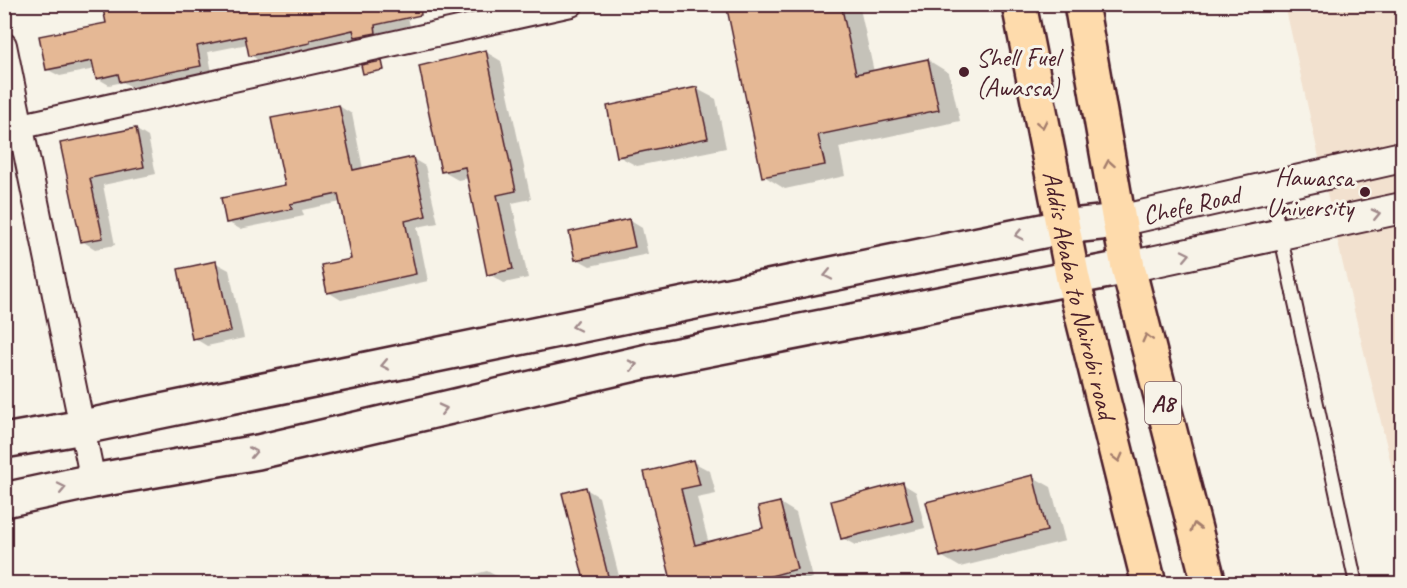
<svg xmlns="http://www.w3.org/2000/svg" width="1407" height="588" viewBox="0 0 1407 588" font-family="Caveat,sans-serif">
	<rect width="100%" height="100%" fill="#f7f3e8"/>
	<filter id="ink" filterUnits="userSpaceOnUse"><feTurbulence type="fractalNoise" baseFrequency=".0167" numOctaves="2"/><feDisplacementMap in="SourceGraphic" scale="12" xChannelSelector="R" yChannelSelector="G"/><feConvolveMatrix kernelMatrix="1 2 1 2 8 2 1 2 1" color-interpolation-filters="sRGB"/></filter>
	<g filter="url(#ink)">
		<!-- built -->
		<path fill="#f2e1cf" d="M1285 5H1402V509L1343 265Z"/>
		<!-- shadow -->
		<path fill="#0003" d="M103 4H448L407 13 410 26 386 31 387 39 368 43 358 38 321 46V49L262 62 250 55 248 44 208 52 212 72 133 88 123 82 109 85 97 78 95 69 60 76 48 70 107 24Z
			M448 4H476L456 9Z
			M727 4H859L874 72 928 60 949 73 960 121 839 147 845 176 785 189 764 176Z
			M486 52 501 61 531 199 512 203 528 278 504 283 489 274 469 178 458 180 442 171Z
			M697 89 716 99 726 148 637 166 618 156Z
			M339 106 352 114 363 169 413 159 425 166 438 223 417 227 428 281 341 300 328 292 352 260 341 202 302 210 304 216 240 229 227 222 287 186Z
			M135 129 148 137 156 174 103 185 115 245 95 249 82 241 62 145Z
			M4 178 8 194 4 195Z
			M629 220 642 228 648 254 590 266 577 259Z
			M4 252 9 272 4 273Z
			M216 263 229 270 244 338 207 346 194 338Z
			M693 462 710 471 716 494 697 498 709 544 765 529 780 503 796 513 813 578 809 579 810 584H674L646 473Z
			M1033 477 1051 487 1065 541 960 567 941 556Z
			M903 484 916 492 925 528 855 545 842 538Z
			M586 489 599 497 621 584H586Z
			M487 571 502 579 503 584H438Z"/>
		<!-- building -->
		<path fill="#e5b895" stroke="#4a1f2b" stroke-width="1.5" d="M102 4H420L421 15 375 25 376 33 355 37 353 30 310 40V43L249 56 245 36 197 46 201 66 120 82 118 74 96 79 92 61 46 70 39 36 106 23Z
			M726 4H841L856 74 928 59 939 110 818 135 825 165 762 177Z
			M486 50 516 191 497 195 513 269 487 275 465 167 441 172 419 66Z
			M382 61 384 70 363 74 361 65Z
			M697 87 708 138 617 157 607 106Z
			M339 105 353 170 413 157 426 216 405 221 416 274 327 293 321 265 351 259 338 194 290 204 292 209 226 223 221 198 285 185 271 118Z
			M136 128 144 167 90 178 103 238 81 242 60 143Z
			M629 219 635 247 575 260 569 232Z
			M216 261 231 331 192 339 178 269Z
			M693 460 700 485 681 489 695 545 763 528 758 507 780 502 797 569 741 584H672L644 472Z
			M1033 475 1047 531 940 557 926 502Z
			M903 482 913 521 841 539 831 501Z
			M586 487 610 584H585L562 493Z"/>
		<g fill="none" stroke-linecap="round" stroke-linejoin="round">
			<!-- service casing -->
			<g stroke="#4a1f2b" stroke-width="16">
				<path id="service" d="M1270 187 1356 584"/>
			</g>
			<!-- minor casing -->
			<g stroke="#4a1f2b" stroke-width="28">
				<path id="minor" d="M4 45 93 481
					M4 130 571 4"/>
			</g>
			<!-- tertiary casing -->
			<g stroke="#4a1f2b" stroke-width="34">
				<g id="tertiary">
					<path id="s1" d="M1119 221 1402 157"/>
					<path d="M1128 267 1402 208"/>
				</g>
			</g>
			<!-- secondary casing -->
			<g stroke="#4a1f2b" stroke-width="38">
				<path id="secondary" d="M4 441 83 427 1062 227 1119 221
					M4 500 93 481 258 452 648 361 1128 267"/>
			</g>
			<!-- trunk casing -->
			<g stroke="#4a1f2b" stroke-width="38">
				<g id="trunk">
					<path id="s2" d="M1019 4 1073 279 1149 584"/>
					<path d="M1081 4 1119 221 1128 267 1209 584"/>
				</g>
			</g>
			<!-- service -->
			<use href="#service" stroke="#f7f3e8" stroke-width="12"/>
			<!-- minor -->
			<use href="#minor" stroke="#f7f3e8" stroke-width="24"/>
			<!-- tertiary -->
			<use href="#tertiary" stroke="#f7f3e8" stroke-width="30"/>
			<!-- secondary -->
			<use href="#secondary" stroke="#f7f3e8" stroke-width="33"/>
			<!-- trunk -->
			<use href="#trunk" stroke="#fedbac" stroke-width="33"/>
		</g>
		<!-- one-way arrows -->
		<defs><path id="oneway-chevron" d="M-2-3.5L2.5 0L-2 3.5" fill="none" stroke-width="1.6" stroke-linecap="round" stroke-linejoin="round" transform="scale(1.5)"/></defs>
		<g stroke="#a47d6c">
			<use href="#oneway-chevron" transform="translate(1042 124) rotate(79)"/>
			<use href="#oneway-chevron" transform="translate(1109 164) rotate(-100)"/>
			<use href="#oneway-chevron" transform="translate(1147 338) rotate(-104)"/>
			<use href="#oneway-chevron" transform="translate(1118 458) rotate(76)"/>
			<use href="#oneway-chevron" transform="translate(1195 527) rotate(-104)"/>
		</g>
		<g stroke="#a0898a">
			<use href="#oneway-chevron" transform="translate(1376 214) rotate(-13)"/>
			<use href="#oneway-chevron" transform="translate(1019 235) rotate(168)"/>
			<use href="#oneway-chevron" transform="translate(1186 255) rotate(-12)"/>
			<use href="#oneway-chevron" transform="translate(828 275) rotate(168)"/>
			<use href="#oneway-chevron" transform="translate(576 326) rotate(168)"/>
			<use href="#oneway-chevron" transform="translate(385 365) rotate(168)"/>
			<use href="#oneway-chevron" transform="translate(633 365) rotate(-13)"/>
			<use href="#oneway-chevron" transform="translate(443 409) rotate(-13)"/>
			<use href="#oneway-chevron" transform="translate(253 452) rotate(-11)"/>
			<use href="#oneway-chevron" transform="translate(62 488) rotate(-12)"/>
		</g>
	</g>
	<!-- markers -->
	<g fill="#4a1f2b" stroke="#f7f3e8" stroke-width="2">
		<circle cx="964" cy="72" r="6"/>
		<circle cx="1365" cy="192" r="6"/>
	</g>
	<g text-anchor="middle" stroke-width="6" stroke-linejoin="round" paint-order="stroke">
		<!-- shield labels -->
		<rect fill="#f7f3e8" stroke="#7e5f64" stroke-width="1.5" x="1145" y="382" width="36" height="42" rx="4.5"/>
		<g font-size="24" font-weight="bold" fill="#4a1f2b">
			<text x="1163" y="411">A8</text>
		</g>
		<!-- poi labels -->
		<g font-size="26" fill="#4a1f2b" stroke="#f7f3e8" text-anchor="start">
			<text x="976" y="66">Shell Fuel<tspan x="976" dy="30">(Awassa)</tspan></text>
			<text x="1353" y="186" text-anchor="end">Hawassa<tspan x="1353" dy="30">University</tspan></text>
		</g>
		<!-- street labels -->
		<g font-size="26" fill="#4a1f2b" stroke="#f7f3e8">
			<text dy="9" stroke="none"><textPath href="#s1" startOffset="74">Chefe Road</textPath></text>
			<text dy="9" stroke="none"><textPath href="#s2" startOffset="297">Addis Ababa to Nairobi road</textPath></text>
		</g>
	</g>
	<!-- margin -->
	<rect width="1407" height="588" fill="none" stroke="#f7f3e8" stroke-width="24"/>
	<rect x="12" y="12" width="1383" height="564" fill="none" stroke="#4a1f2b" stroke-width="2" filter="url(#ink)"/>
</svg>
